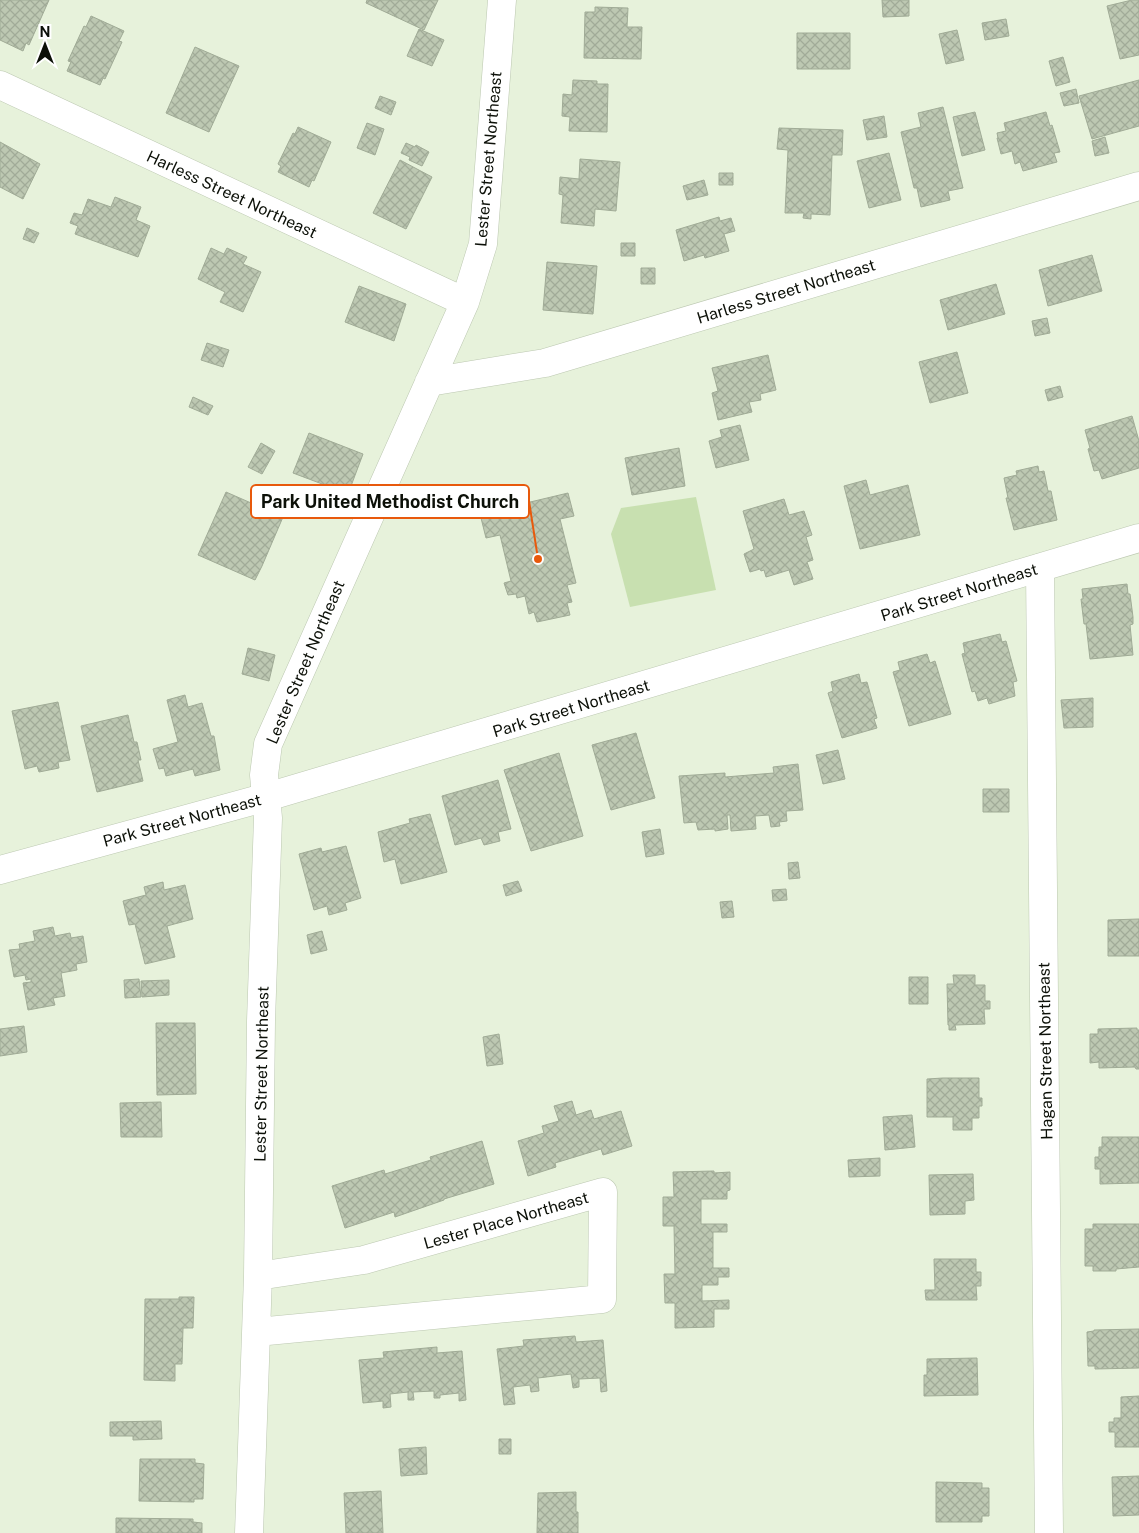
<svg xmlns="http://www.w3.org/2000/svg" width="1139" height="1533" viewBox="0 0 1139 1533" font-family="'Public Sans',sans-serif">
	<defs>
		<pattern id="building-cross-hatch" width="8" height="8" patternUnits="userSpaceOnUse" patternTransform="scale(1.25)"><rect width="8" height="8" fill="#bdc8b2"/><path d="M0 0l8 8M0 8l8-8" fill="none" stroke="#a1ab98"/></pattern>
	</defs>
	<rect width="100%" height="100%" fill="#e7f2db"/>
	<!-- park -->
	<path fill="#c8e0b0" d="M696 497 716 590 630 607 611 534 621 508Z"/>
	<!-- building -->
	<path fill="url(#building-cross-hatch)" stroke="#a0ab96" d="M0 0H49L29 45 26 43 23 51 0 40Z
		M367 0H438L424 30 366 3Z
		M882 0H909V16L883 17Z
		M1132 0H1139V55L1120 59 1107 6Z
		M595 7 628 8 627 27H642L641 59 584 58 585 12H595Z
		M91 16 124 31 119 41 122 42 105 79 103 78 100 85 67 71 71 62 68 61 84 26 86 27Z
		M1006 19 1009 36 985 40 982 23Z
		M419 29 444 40 432 66 407 56Z
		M957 30 964 60 946 64 939 34Z
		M797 33H850V69H797Z
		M195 47 239 66 209 132 166 113Z
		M1063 57 1070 82 1056 86 1049 61Z
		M573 80 597 81V84H608L607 132 569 131 570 117 562 116 563 94 572 95Z
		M1139 80V126L1092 139 1079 96Z
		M1076 89 1079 103 1064 106 1060 93Z
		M380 96 396 102 391 115 375 108Z
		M943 107 963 188 948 191 950 200 921 207 917 188H914L901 132 921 127 918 113Z
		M975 112 985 150 962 156 953 117Z
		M1046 112 1050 126 1052 125 1060 152 1054 153 1057 162 1023 171 1020 162 1015 164 1012 151 1001 154 997 138H998L997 133 1006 131 1004 123Z
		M884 116 887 137 867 140 863 120Z
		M367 123 384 129 375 155 357 148Z
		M298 127 331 142 314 181 312 180 309 187 278 172 281 166 278 164 293 133 295 134Z
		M779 128 843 130 842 155H832L830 215 811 214V219L803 218 804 213H785L788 150 777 149Z
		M1105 137 1109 153 1095 156 1092 141Z
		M0 142 40 164 23 199 0 187Z
		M406 143 415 147 416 145 429 152 422 166 409 160 410 157 401 153Z
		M889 153 901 200 869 208 857 161Z
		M580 159 620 162 616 211 595 209 594 226 561 223 563 195 559 194 560 177 579 179Z
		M400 160 432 177 406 229 373 213Z
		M719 173H733V185H719Z
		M704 180 708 195 687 200 683 186Z
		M115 197 141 207 136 220 150 226 138 257 75 234 78 226 70 223 74 213 82 215 88 199 111 207Z
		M719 217 720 221 731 218 735 231 724 234 729 251 705 258 704 255 684 261 676 230Z
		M27 228 39 233 34 243 23 239Z
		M621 243H635V256H621Z
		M211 248 224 254 227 248 247 257 243 264 261 272 243 312 220 302 225 292 198 279Z
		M1092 255 1102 291 1048 306 1039 270Z
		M547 262 597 266 593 314 543 310Z
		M641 268H655V284H641Z
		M996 284 1005 314 948 330 940 300Z
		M359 286 406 304 394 341 345 322Z
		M1047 318 1050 333 1035 336 1032 321Z
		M207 343 229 350 223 367 201 360Z
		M957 352 968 393 930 403 919 362Z
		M768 355 776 390 760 394 761 400 749 402 752 412 718 420 712 393 718 391 712 368Z
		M1060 386 1063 397 1048 401 1045 390Z
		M193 397 213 406 208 415 189 407Z
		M1132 416 1139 441V468L1102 479 1099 470 1094 471 1088 449 1090 448 1085 430Z
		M740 425 749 460 716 468 709 441 722 437 720 430Z
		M309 433 363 454 351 486 349 485 346 493 293 473Z
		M261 443 275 451 262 474 248 467Z
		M679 448 685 486 632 495 625 458Z
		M1038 466 1039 472 1044 471 1048 491H1051L1057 520 1014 530 1006 498H1008L1004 478 1017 475 1016 471Z
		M866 480 870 495 908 485 920 535 860 549 844 486Z
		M226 492 283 517 262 566 255 580 198 555Z
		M568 493 574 516 560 519 576 583 567 585 572 602 567 603 570 615 537 622 534 612 529 614 525 596 517 598 516 594 508 595 504 583 511 581 500 535 486 538 480 514Z
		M784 499 789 515 804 511 812 535 806 537 813 560 807 562 813 579 794 585 789 570 766 577 764 570 761 571 760 569 750 572 744 554 754 549 743 511Z
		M1127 584 1128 594H1130L1133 617V624L1130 625 1133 655 1090 659 1086 624H1084L1081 599H1083L1082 589Z
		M1000 634 1002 642 1006 641 1017 681 1013 682 1015 696 989 704 987 698 978 701 975 691 972 692 962 654 965 653 963 643Z
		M248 648 275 655 269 681 242 674Z
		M927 654 930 663 935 661 951 714 909 726 893 672 900 670 898 662Z
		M859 674 861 683 867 682 877 718 874 719 877 728 842 738 828 693 833 691 831 682Z
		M185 695 188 707 202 703 211 736H214L220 770 195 776 193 769 166 776 164 768 159 769 153 749 178 742 167 700Z
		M1093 698V727L1064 728 1061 700Z
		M58 702 70 760 58 762 59 768 39 772 37 766 25 769 12 711Z
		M128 715 134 742H137L141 760H138L143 781 97 792 81 726Z
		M636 733 655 798 611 810 592 745Z
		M838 750 845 779 823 784 816 755Z
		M559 753 583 836 531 851 504 770Z
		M798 764 803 810 786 811 787 821 779 822 780 826 771 827 769 815 755 816 756 829 731 831 730 815H727L728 829 715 831V829L698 830 696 822 684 823 679 776 725 773V777L774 773 773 767Z
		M498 780 511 829 498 832 500 841 484 845 481 838 455 845 442 796Z
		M983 789H1009V812H983Z
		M430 814 447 872 401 884 395 859 384 862 378 832 410 823 409 819Z
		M660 829 664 854 646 857 642 832Z
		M346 846 361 898 345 903 347 910 329 915 327 906 314 910 299 854 321 848 322 852Z
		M798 862 800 878 789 879 788 863Z
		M518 881 522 891 506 896 503 885Z
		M163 882 164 890 185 885 193 919 167 926 175 957 145 964 135 924 129 925 123 901 146 895 144 887Z
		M786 889 787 900 773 901 772 890Z
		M732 901 734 917 722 918 720 902Z
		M1139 919V956H1108V920Z
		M53 927 55 936 70 933 71 938 83 936 87 962 76 964 77 970 61 973 65 996 53 998 55 1005 28 1010 23 983 31 982V979L26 980 25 975 14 977 9 950 20 949 19 944 35 941 33 931Z
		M322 931 327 950 311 954 307 935Z
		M953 975H975V985H985V1001H990V1009H984L985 1024 955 1025 956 1030H949V1025H948L947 984H954Z
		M909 977H928V1004H909Z
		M139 979 141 997 125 998 124 980Z
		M169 980V995L142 997 141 981Z
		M156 1023H195L196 1094 157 1095Z
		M24 1026 27 1052 0 1056V1029Z
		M1137 1028V1030H1139V1069H1136L1135 1067 1099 1068V1062L1090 1063V1034H1098V1029Z
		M499 1034 503 1064 487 1066 483 1037Z
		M943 1078H979V1098H982V1106H979V1118H972V1130H953V1117H927V1079Z
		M572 1101 576 1115 591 1110 594 1119 621 1111 632 1146 603 1155 601 1149 555 1163 556 1167 528 1176 518 1141 544 1133 542 1126 559 1121 554 1106Z
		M161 1102 162 1137H121L120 1103Z
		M912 1115 915 1147 885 1150 883 1117Z
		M1102 1137H1139V1183L1100 1184V1169H1095V1157H1099V1147H1102Z
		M482 1141 494 1184 444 1199V1200L395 1217 394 1212 345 1228 332 1186 384 1170 385 1174 431 1160 430 1157Z
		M880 1158V1176L849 1177 848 1160Z
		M714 1171V1173L730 1172V1190L727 1191V1199H701V1224H727V1232H713V1268H729V1277H718V1285H702V1301L729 1300V1309H714V1327L675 1328V1303H665L664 1274H675L674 1226H663V1197H674L673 1172Z
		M973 1174 974 1200 965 1201V1214L930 1215 929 1175Z
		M1093 1224H1139V1267L1116 1269V1271H1093V1266H1085V1229H1093Z
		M934 1259H976V1272H981V1286H976L977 1300H926L925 1290H935Z
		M179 1297H194L193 1328H183L182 1364H175V1381L144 1380 145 1299H179Z
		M1139 1329V1368L1095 1369V1366H1088L1087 1332 1094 1331V1330Z
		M575 1336 576 1342 603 1340 607 1391 601 1392 600 1378 579 1379V1387L573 1388 571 1374 538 1378 539 1391 531 1392 530 1385 513 1387 515 1404 504 1405 497 1349 524 1346 523 1340Z
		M437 1347V1353L462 1351 466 1400 459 1401V1393L440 1395V1398H434V1391L413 1392 414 1400H408V1392L390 1394 391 1407 383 1408V1401L363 1403 359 1360 384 1358 383 1352Z
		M977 1358 978 1395 924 1396V1375H927V1359Z
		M1139 1396V1447H1115V1432H1109V1422H1114V1418H1121V1397Z
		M161 1421 162 1439 133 1440V1436H110V1422Z
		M499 1439H511V1454H499Z
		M426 1447 427 1474 401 1476 399 1449Z
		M140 1459H195V1463L204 1464 203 1499H194V1502L139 1501Z
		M1139 1476V1515L1113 1516 1112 1477Z
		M936 1482 982 1483V1488H989V1516H982V1522H936Z
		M381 1491 383 1533H346L344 1493Z
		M576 1492V1512H578V1533H537L538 1493Z
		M116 1518 193 1519V1522L202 1523V1533H116Z"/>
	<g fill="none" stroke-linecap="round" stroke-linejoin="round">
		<!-- street casing -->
		<g stroke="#bcc8b1" stroke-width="29">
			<path id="street" d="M0 85 465 302
				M429 382 545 363 1139 186
				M1040 568 1049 1533
				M257 1332 602 1299 603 1192 364 1260 258 1276
				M249 1533 258 1276 261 1021 268 818 264 775 268 744 465 302 483 244 502 0"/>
		</g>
		<!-- secondary casing -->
		<g stroke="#bcc8b1" stroke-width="29">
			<path id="secondary" d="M0 870 267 797 1139 538"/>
		</g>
		<!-- street -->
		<use href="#street" stroke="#fff" stroke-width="28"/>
		<!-- secondary -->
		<use href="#secondary" stroke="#fff" stroke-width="28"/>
	</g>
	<g text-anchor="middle" stroke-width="4" stroke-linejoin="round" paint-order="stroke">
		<!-- street labels -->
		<g font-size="16" fill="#0c1008" stroke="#fff">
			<text transform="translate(488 159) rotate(-85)" y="6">Lester Street Northeast</text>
			<text transform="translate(232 194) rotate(25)" y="6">Harless Street Northeast</text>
			<text transform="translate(786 291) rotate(-17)" y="6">Harless Street Northeast</text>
			<text transform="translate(959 592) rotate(-17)" y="6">Park Street Northeast</text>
			<text transform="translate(305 662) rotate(-67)" y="6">Lester Street Northeast</text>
			<text transform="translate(571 708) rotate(-17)" y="6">Park Street Northeast</text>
			<text transform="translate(182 820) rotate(-15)" y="6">Park Street Northeast</text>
			<text transform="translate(1045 1051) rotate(-91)" y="6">Hagan Street Northeast</text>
			<text transform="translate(261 1074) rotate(-89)" y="6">Lester Street Northeast</text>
			<text transform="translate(506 1220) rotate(-16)" y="6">Lester Place Northeast</text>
		</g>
	</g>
	<!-- callouts -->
	<path fill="none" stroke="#e8590c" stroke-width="2" d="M538 559L529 501"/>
	<circle fill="#e8590c" stroke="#fff" stroke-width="2" cx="538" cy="559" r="5"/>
	<rect fill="#fff" stroke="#e8590c" stroke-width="2" x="251" y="485" width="278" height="33" rx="5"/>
	<g font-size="18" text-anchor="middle" font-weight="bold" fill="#0c1008">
		<text x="390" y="508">Park United Methodist Church</text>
	</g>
	<!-- north arrow -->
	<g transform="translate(45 45)" stroke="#ffffff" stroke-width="4" paint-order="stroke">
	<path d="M0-4L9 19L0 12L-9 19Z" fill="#0c1008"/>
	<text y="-8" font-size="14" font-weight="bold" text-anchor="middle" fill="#0c1008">N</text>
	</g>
</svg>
